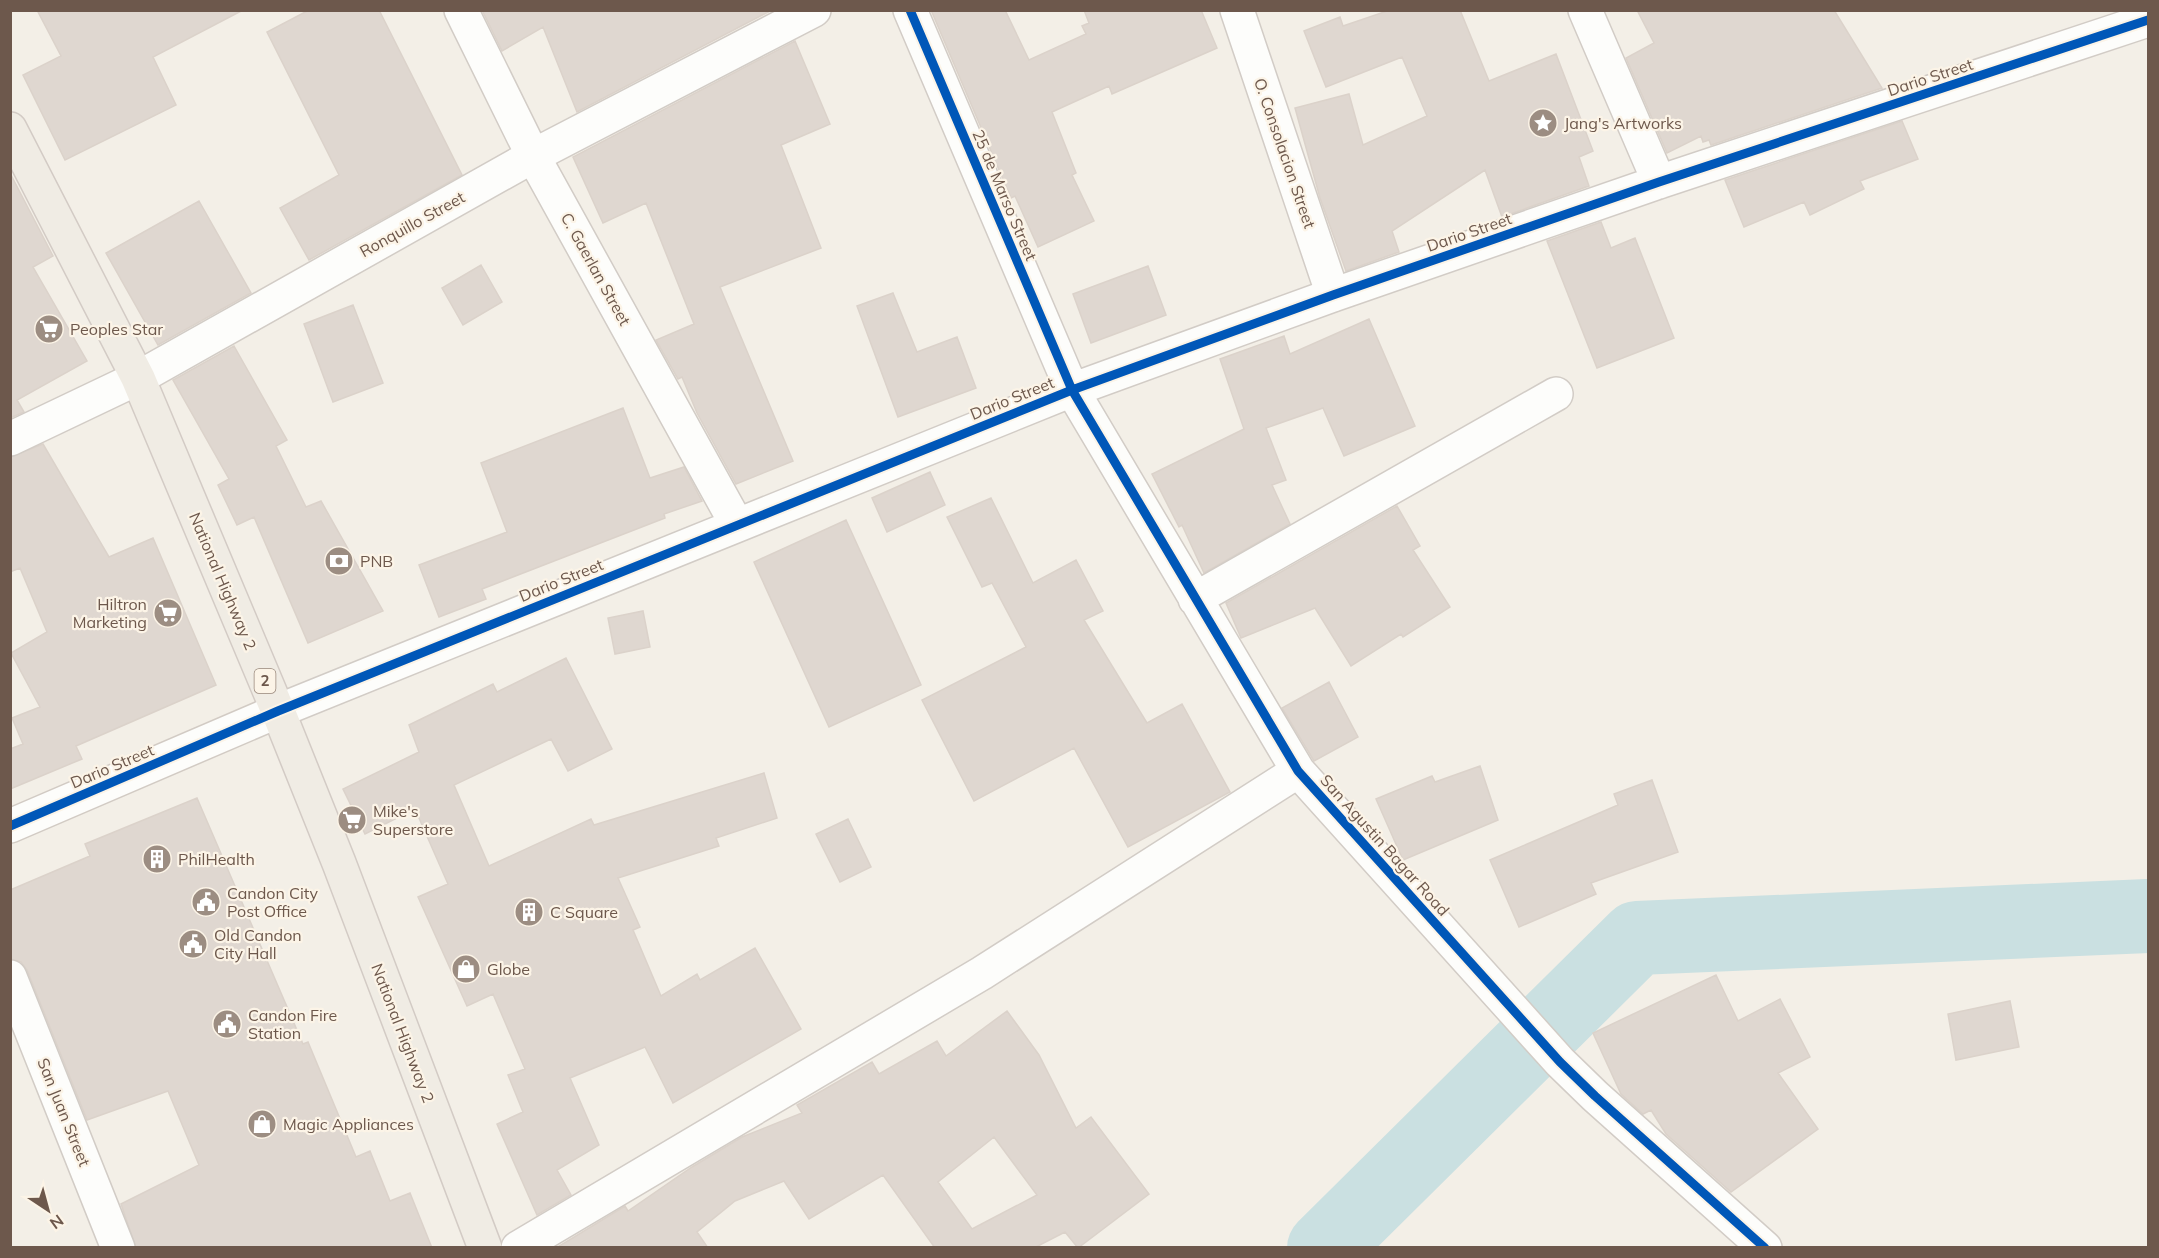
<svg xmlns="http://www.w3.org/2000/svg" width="2159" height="1258" viewBox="0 0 2159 1258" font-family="Mulish,sans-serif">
	<rect width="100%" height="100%" fill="#f3efe7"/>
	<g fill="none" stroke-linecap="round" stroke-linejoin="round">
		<!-- river -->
		<path stroke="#cae0e1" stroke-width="74" d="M1324 1248 1637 938 2148 916"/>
	</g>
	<!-- building -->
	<path fill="#dfd7d0" stroke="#dbd2ca" stroke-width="1.5" fill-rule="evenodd" d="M37 10H243L153 57 176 105 65 160 23 75 61 56Z
		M309 10H379L462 175 309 260 280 208 339 175 267 32Z
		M482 10H772L577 112 543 27 502 51Z
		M931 10H1005L1029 60 1086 34 1082 26 1089 23 1084 10H1201L1217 48 1112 94 1109 86 1052 112 1076 173 1072 175 1094 221 1038 247 1015 196 1011 198Z
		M1390 10H1460L1489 81 1556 54 1593 151 1579 157 1589 186 1502 217 1485 170 1392 231 1399 252 1346 271 1320 198 1295 108 1349 94 1363 145 1427 116 1402 57 1326 87 1304 31 1340 17 1343 26Z
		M1637 10H1834L1882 88 1711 145 1709 140 1703 142 1701 136 1667 153 1626 58 1654 43Z
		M795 41 830 124 781 145 821 248 720 287 793 461 736 484 697 413 682 377 678 379 656 340 694 324 646 203 603 223 573 157Z
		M1902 121 1918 159 1860 181 1864 189 1810 215 1804 202 1744 227 1725 180Z
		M10 173 53 256 33 267 87 361 17 400 24 412 10 418Z
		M199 201 251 293 158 345 106 253Z
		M1601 222 1611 248 1635 238 1674 338 1597 368 1547 241Z
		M481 265 502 302 463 325 442 288Z
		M1148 266 1166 315 1091 343 1073 294Z
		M893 293 917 352 957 337 976 388 898 417 857 306Z
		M353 305 383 383 333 402 304 324Z
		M1369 319 1415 426 1344 456 1323 408 1266 428 1286 480 1272 485 1290 524 1204 573 1182 525 1179 527 1152 474 1244 429 1220 359 1284 336 1290 354Z
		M234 346 287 440 276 446 306 507 321 501 383 611 308 643 254 517 237 525 218 485 229 479 173 380Z
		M623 408 650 478 684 467 702 501 664 514 665 518 482 589 486 599 439 617 419 565 507 532 481 463Z
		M43 444 109 557 153 538 216 685 76 746 82 759 10 789V749L23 744 12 718 40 707 11 653 47 632 20 568 10 572V457Z
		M930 472 945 505 887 532 872 498Z
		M991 498 1033 583 1076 560 1103 611 1084 620 1147 723 1182 704 1230 792 1128 847 1074 748 974 801 922 700 1026 647 992 583 982 587 947 517Z
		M1397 506 1420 546 1413 550 1450 607 1403 637 1401 634 1351 666 1315 608 1241 638 1226 603Z
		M846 520 921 685 829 727 754 562Z
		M643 611 650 647 615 654 608 618Z
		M566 658 612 749 568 771 551 739 454 785 489 866 591 819 594 825 764 773 777 818 716 838 719 846 618 878 640 927 633 930 661 996 697 974 700 980 755 948 801 1029 673 1103 645 1047 570 1078 599 1145 557 1170 571 1195 537 1215 497 1124 523 1112 508 1075 525 1069 493 994 467 1006 418 897 448 884 415 809 365 834 343 789 419 752 409 725 493 684 497 692Z
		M1329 682 1358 737 1314 761 1282 708Z
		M1480 766 1498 820 1403 860 1376 799 1432 776 1435 782Z
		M1652 780 1678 852 1591 883 1596 894 1519 927 1490 860 1618 805 1614 794Z
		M197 798 303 1044 308 1042 356 1157 370 1151 390 1201 410 1193 432 1248H136L121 1204 199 1165 168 1091 87 1120 27 970 21 962 10 959V890L90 856 85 844Z
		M848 819 871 867 840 882 816 834Z
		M1716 975 1738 1021 1780 999 1810 1057 1778 1073 1818 1129 1731 1192 1666 1134 1651 1110 1643 1114 1621 1094 1593 1033Z
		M2010 1001 2019 1047 1956 1060 1948 1014Z
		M1007 1011 1039 1055 1076 1128 1091 1117 1149 1194 1078 1248 1065 1232 1034 1248H935L883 1175 809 1219 784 1181 735 1201 697 1232 708 1248H556L625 1206 628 1211 692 1167 742 1137 802 1113 797 1105 872 1062 879 1074 937 1041 946 1056ZM994 1137 1037 1195 972 1229 938 1182Z"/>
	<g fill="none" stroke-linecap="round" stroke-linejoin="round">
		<!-- street casing -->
		<g stroke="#d2ccc6" stroke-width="36">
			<path id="street" d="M461 10 533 156 737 525
				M910 10 1072 390 1298 771 1560 1062 1595 1096 1765 1248
				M1237 10 1333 295
				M1585 10 1659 182
				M10 439 138 378 533 156 814 10
				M1195 599 1556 394
				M278 711 1072 390 1333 295 1659 182 2148 20
				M10 977 118 1248
				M518 1248 982 973 1298 771"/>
		</g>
		<!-- secondary casing -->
		<g stroke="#d2cbc4" stroke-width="36">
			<path id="secondary" d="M10 826 278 711"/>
		</g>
		<!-- primary casing -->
		<g stroke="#d3cbc5" stroke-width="36">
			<path id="primary" d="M10 129 138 378 278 711 339 863 485 1248"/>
		</g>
		<!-- street -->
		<use href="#street" stroke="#fdfdfb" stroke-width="33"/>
		<!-- secondary -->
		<use href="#secondary" stroke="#fdfdfb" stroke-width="33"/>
		<!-- primary -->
		<use href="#primary" stroke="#f0ece4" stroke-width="33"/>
		<!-- cycleway casing -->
		<g stroke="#fcf4e7" stroke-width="13">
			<path id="cycleway" d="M910 10 1072 390 1298 771 1560 1062 1595 1096 1765 1248
				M10 826 278 711 1072 390 1333 295 1659 182 2148 20"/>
		</g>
		<!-- cycleway -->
		<use href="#cycleway" stroke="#0057b8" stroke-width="9"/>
	</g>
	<!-- icons -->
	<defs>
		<g id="sight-disc" transform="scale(1.5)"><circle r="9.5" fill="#9c8d82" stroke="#fcf4e7"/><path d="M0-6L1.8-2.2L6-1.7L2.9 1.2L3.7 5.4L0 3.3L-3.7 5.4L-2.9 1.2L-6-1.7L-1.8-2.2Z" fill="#fff"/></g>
		<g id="supermarket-disc" transform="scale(1.5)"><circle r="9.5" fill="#9c8d82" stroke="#fcf4e7"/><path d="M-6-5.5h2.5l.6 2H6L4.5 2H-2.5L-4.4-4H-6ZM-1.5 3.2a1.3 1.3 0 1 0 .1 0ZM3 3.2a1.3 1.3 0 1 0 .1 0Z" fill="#fff"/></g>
		<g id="bank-disc" transform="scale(1.5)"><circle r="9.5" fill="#9c8d82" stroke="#fcf4e7"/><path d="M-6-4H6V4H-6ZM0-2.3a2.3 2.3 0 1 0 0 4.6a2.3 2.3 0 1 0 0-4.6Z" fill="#fff"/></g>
		<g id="building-disc" transform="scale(1.5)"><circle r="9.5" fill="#9c8d82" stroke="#fcf4e7"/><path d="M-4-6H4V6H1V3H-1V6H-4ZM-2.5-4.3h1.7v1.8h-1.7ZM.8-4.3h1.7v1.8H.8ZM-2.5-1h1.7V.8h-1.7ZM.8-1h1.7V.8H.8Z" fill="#fff"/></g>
		<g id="civic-disc" transform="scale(1.5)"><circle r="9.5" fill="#9c8d82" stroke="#fcf4e7"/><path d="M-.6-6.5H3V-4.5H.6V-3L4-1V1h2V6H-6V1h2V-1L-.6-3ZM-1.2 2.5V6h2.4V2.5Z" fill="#fff"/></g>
		<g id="shop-disc" transform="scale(1.5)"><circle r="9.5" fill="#9c8d82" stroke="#fcf4e7"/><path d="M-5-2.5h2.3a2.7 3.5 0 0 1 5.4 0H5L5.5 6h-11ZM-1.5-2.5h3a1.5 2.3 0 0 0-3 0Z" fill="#fff"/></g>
	</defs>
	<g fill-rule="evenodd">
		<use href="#sight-disc" x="1543" y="123"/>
		<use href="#supermarket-disc" x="49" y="329"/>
		<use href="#bank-disc" x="339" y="561"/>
		<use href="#supermarket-disc" x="168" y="613"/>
		<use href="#supermarket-disc" x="352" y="820"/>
		<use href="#building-disc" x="157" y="859"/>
		<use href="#civic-disc" x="206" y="902"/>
		<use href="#building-disc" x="529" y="912"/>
		<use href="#civic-disc" x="193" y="944"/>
		<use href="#shop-disc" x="466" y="969"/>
		<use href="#civic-disc" x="227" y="1024"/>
		<use href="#shop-disc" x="262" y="1124"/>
	</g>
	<g text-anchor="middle" stroke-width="4.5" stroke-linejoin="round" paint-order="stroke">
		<!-- shield labels -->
		<rect fill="#fcf4e7" stroke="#98877a" stroke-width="1.5" x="254.5" y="669" width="21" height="24" rx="4.5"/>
		<g font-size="15" font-weight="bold" fill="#6d584c">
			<text x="265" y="686">2</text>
		</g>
		<!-- street labels -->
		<g font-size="16" fill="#6d584c" stroke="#fcf4e7">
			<text transform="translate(1930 77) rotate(-18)" y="6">Dario Street</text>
			<text transform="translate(1285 153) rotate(71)" y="6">O. Consolacion Street</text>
			<text transform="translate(1005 195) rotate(67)" y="6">25 de Marso Street</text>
			<text transform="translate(412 224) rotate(-29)" y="6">Ronquillo Street</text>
			<text transform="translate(1469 232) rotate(-19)" y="6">Dario Street</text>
			<text transform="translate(596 269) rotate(61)" y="6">C. Gaerlan Street</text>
			<text transform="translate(1012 398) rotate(-22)" y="6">Dario Street</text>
			<text transform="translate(561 580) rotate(-22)" y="6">Dario Street</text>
			<text transform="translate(223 581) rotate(67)" y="6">National Highway 2</text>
			<text transform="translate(112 766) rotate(-23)" y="6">Dario Street</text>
			<text transform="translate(1385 845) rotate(48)" y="6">San Agustin Bagar Road</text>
			<text transform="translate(403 1033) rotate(69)" y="6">National Highway 2</text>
			<text transform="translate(64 1112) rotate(68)" y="6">San Juan Street</text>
		</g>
		<!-- poi labels -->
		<g font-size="16" fill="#6d584c" stroke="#fcf4e7" text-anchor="start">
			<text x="1564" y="129">Jang's Artworks</text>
			<text x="70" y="335">Peoples Star</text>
			<text x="360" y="567">PNB</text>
			<text x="147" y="610" text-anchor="end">Hiltron<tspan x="147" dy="18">Marketing</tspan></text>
			<text x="373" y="817">Mike's<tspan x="373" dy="18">Superstore</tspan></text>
			<text x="178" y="865">PhilHealth</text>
			<text x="227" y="899">Candon City<tspan x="227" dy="18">Post Office</tspan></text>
			<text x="550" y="918">C Square</text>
			<text x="214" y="941">Old Candon<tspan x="214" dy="18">City Hall</tspan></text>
			<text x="487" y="975">Globe</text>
			<text x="248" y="1021">Candon Fire<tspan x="248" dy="18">Station</tspan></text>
			<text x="283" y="1130">Magic Appliances</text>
		</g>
	</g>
	<!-- border -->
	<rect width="2159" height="1258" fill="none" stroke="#6d584c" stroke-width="24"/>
	<!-- north arrow -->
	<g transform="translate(48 1210) rotate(144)" stroke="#fcf4e7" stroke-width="4.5" paint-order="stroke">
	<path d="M0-4.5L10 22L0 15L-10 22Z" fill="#6d584c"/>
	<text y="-9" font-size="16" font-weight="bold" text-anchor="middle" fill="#6d584c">N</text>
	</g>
</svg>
